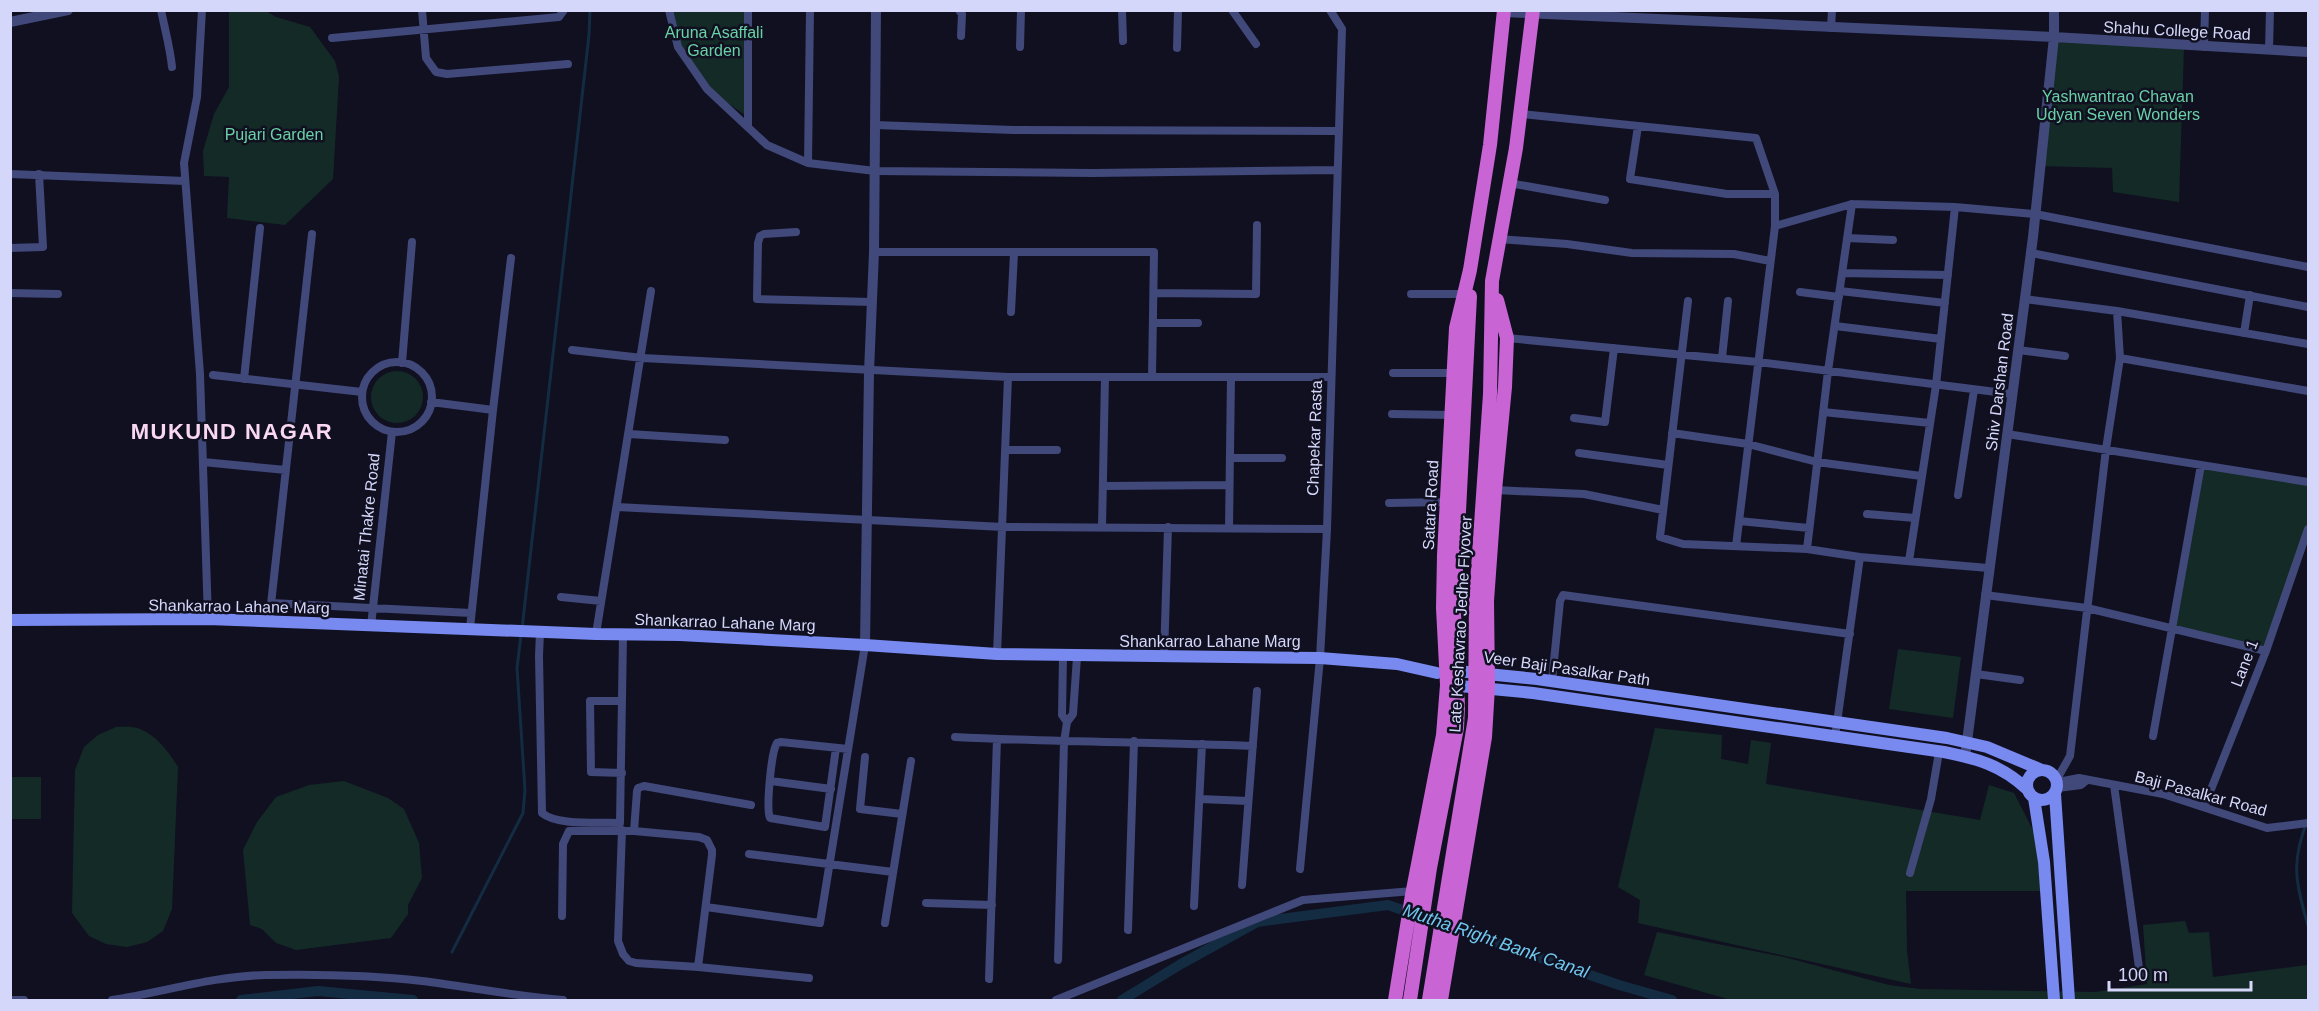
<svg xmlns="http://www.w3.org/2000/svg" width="2319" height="1011" viewBox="0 0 2319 1011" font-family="Arial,sans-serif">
	<rect width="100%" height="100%" fill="#101021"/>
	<!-- green -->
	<path fill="#142a26" d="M229 11H266L276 17 310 27 335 61 339 77 333 179 285 225 227 218 229 177 204 176 203 151 214 114 229 87Z
		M672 11H744L748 117 707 89 682 48Z
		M2054 37 2184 47 2179 202 2113 192 2112 168 2040 166Z
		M371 397a26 26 0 1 1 52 0a26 26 0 1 1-52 0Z
		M2201 465 2308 482V529L2266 651 2172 628Z
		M1898 649 1961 657 1953 718 1889 709Z
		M116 727C123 727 133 726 140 729 157 736 169 752 178 767L172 909 163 931 147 942 127 947 106 944 89 936 72 913 75 770 84 747 98 735Z
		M1655 728 1722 735 1721 759 1748 764 1751 740 1771 743 1766 784 1980 820 1989 785 2014 793 2035 834 2041 891H1906L1907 951 1911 984 1638 923 1640 900 1618 887Z
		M11 777H41V819H11Z
		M344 781 388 798 404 809 419 843 422 878 408 905V914L391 938 296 950 276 943 262 929 250 925 243 850 257 822 276 797 309 785Z
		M2185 921 2189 933 2209 932 2213 977 2308 965V1000H1731L1644 975 1657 932 1784 957 1889 985 1920 989 2095 992 2147 984 2143 925Z"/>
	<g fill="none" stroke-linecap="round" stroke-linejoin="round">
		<!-- stream -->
		<path stroke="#132c42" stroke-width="3" d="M522 629 589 35 590 10
			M2308 819C2290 863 2296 882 2308 926
			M452 952 523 813 525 790 517 668 521 635"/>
		<!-- canal -->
		<path stroke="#132c42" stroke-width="10" d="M241 1000 318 991 413 1000
			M1122 1000 1181 964 1257 922 1388 905 1619 985 1672 1000"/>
		<!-- minor -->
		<path stroke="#41487a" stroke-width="8" d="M161 10C165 30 170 47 172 67
			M202 10 197 97 184 163 200 374 208 619
			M422 10 426 58 436 72 447 74 568 64
			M669 10 678 47 707 89 767 145 808 163 875 171 1093 173 1337 170
			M959 10 962 14 961 36
			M1122 10 1123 41
			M1232 10 1256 44
			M1831 28 1832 10
			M332 38 559 17 564 10
			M1020 47 1021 10
			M2204 47 2205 10
			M1177 48 1178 10
			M2269 50 2270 10
			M1521 114 1756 138 1775 194V226
			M875 125 1013 130 1338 131
			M1638 126 1630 179 1727 194H1775
			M748 127V10
			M808 163 810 10
			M10 174 185 181
			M1509 183 1605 200
			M796 232 764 234 760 236 758 243 757 299 872 302
			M1847 238 1893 240
			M1498 239 1567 244 1632 253 1734 254 1770 261
			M10 248 43 247 39 174
			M874 252H1154L1152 376
			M2031 253 2308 307
			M1842 273 1948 275
			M1840 291 1945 303
			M1800 292 1839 297
			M10 293 58 294
			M1154 293 1256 294 1257 225
			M1411 294H1465
			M2025 299 2117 311 2120 358 2106 449 2070 756 2057 779
			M1688 301 1660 537 1683 544 1807 549 1860 557 1988 568
			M2117 311 2308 344
			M1011 312 1014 253
			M1153 323H1198
			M1835 326 1941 339
			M2244 333 2250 295
			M1507 338 1758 362 2012 394
			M572 350 642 358 1008 377H1331
			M2018 350 2065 356
			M1722 358 1728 301
			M2120 358 2308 391
			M362 397a35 35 0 1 1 70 0a35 35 0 1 1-70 0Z
			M402 363 412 242
			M1393 373H1454
			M213 375 362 392
			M244 379 260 228
			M431 402 493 410 470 628
			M493 410 511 258
			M1823 412 1930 423
			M1392 414 1452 415
			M1574 418 1605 422 1614 348
			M1672 433 1748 444 1817 462 1921 476
			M629 434 725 440
			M2007 434 2308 482
			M1005 450H1057
			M1579 453 1668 465
			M1230 458H1282
			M203 462 286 470
			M1103 486 1229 485
			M1495 490 1584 494 1663 510
			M1958 495 1974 390
			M1389 503 1447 502
			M617 507 1003 527 1327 529
			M1867 514 1915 518
			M1739 521 1809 528
			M1102 527 1105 377
			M1229 528 1231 377
			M1736 546 1775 226 1852 204 1955 207 2035 214 2308 267
			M1807 549 1828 371 1852 204
			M1909 561 1936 385 1955 207
			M1985 595 2087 608 2266 651
			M561 597 601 601
			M271 603 471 613
			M269 622 312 234
			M371 626 392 432
			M540 632 539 656 542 813C557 826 600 822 620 823L623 635
			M596 634 651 291
			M997 654 1008 377
			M1063 656 1062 715 1067 722
			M1164 657 1168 527
			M1976 674 2020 680
			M1552 681 1560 601 1563 595 1850 634
			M2153 736 2201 465
			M955 737C1054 742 1153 742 1253 746
			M1835 737 1860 557
			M836 748 825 827 770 818C766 809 771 752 777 743L781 742 848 749
			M865 757 860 809 902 814
			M622 773 591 772 590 701H622
			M771 781 831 789
			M2058 782 2079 778 2163 794 2267 828 2308 823
			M2114 785 2140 975
			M2058 788 2081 785 2087 780
			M1200 799 1248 801
			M2204 807 2266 651 2308 529
			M622 830 618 941 623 954 629 961 636 963 698 967 809 978
			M634 831 637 791 638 788 644 786 751 805
			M749 854 893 872
			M1300 869 1320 658 1327 529 1342 29 1330 10
			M1910 873 1931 799 1939 752
			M1242 885 1257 691
			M926 903 992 905
			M1194 906 1202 744
			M706 907 820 923 865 645
			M562 916 563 844 569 831H634L699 837 707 840 712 850V855L698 967
			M885 923 911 761
			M1128 930 1134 741
			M1058 960 1064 742 1067 722 1073 714 1077 657
			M989 979 997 739
			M10 1000H24
			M112 1000C164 992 213 976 266 975 317 974 371 975 422 981 469 987 515 996 563 1000
			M1056 1000 1303 900 1413 891"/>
		<!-- tertiary -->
		<path stroke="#41487a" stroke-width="10" d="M1504 12 2054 37 2308 52
			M10 22 68 10
			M865 645 869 372 874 252 876 10
			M1965 757 2033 237 2054 37V10"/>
		<!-- secondary -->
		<path stroke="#7889ef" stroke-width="12" d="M10 620 208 619 596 634 680 635 865 645 997 654 1320 658 1397 664 1437 673
			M1447 670 1537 679 1947 738 1987 747 2042 770
			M1449 685 1533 693 1944 752C1978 759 2001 765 2027 789
			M2027 785a15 15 0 1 1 30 0a15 15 0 1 1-30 0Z
			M2055 794 2069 1000
			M2034 798 2044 862 2054 1000"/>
		<!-- trunk -->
		<path stroke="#c964d4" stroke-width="14" d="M1395 1000 1412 895 1443 735 1447 685 1443 608 1444 555 1456 328 1470 270 1490 145 1504 10
			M1410 1000 1430 868 1457 728 1458 707 1454 609 1470 296
			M1429 1000 1475 718 1476 597 1490 394 1492 281 1516 148 1533 10
			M1441 1000 1485 737 1488 687 1487 601 1495 490 1505 387 1507 338 1497 300"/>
	</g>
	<g text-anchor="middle" stroke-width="5" stroke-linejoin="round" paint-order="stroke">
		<!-- street labels -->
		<g font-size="16" fill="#d5d7fa" stroke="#101021">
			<text transform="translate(2177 30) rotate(3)" y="6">Shahu College Road</text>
			<text transform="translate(1999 382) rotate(-83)" y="6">Shiv Darshan Road</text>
			<text transform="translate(1314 438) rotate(-88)" y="6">Chapekar Rasta</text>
			<text transform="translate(1430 505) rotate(-87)" y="6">Satara Road</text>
			<text transform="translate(366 527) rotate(-84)" y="6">Minatai Thakre Road</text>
			<text transform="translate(239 606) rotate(1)" y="6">Shankarrao Lahane Marg</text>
			<text transform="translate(725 622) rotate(2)" y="6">Shankarrao Lahane Marg</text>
			<text transform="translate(1460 624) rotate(-87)" y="6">Late Keshavrao Jedhe Flyover</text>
			<text x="1210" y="647">Shankarrao Lahane Marg</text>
			<text transform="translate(2244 663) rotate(-69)" y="6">Lane 1</text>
			<text transform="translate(1567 668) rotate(8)" y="6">Veer Baji Pasalkar Path</text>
			<text transform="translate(2201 793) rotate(15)" y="6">Baji Pasalkar Road</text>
		</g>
		<!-- park labels -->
		<g font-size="16" fill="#6ad1a6" stroke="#101021">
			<text x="714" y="38">Aruna Asaffali<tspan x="714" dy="18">Garden</tspan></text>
			<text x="2118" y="102">Yashwantrao Chavan<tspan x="2118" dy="18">Udyan Seven Wonders</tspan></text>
			<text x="274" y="140">Pujari Garden</text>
		</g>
		<!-- water labels -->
		<g font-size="18" font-style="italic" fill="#70c8ee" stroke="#101021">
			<text transform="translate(1496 941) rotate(19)" y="6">Mutha Right Bank Canal</text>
		</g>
		<!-- district labels -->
		<g font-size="22" font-weight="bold" letter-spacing="1.5" fill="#fad7f3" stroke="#101021">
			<text x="232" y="439">MUKUND NAGAR</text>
		</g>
	</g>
	<!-- border -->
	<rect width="2319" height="1011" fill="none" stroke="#d5d7fa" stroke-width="24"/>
	<!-- scale -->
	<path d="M2109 981v9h142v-9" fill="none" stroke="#d5d7fa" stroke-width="3"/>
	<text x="2118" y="981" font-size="18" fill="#d5d7fa" stroke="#101021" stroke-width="4.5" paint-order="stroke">100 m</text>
</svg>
